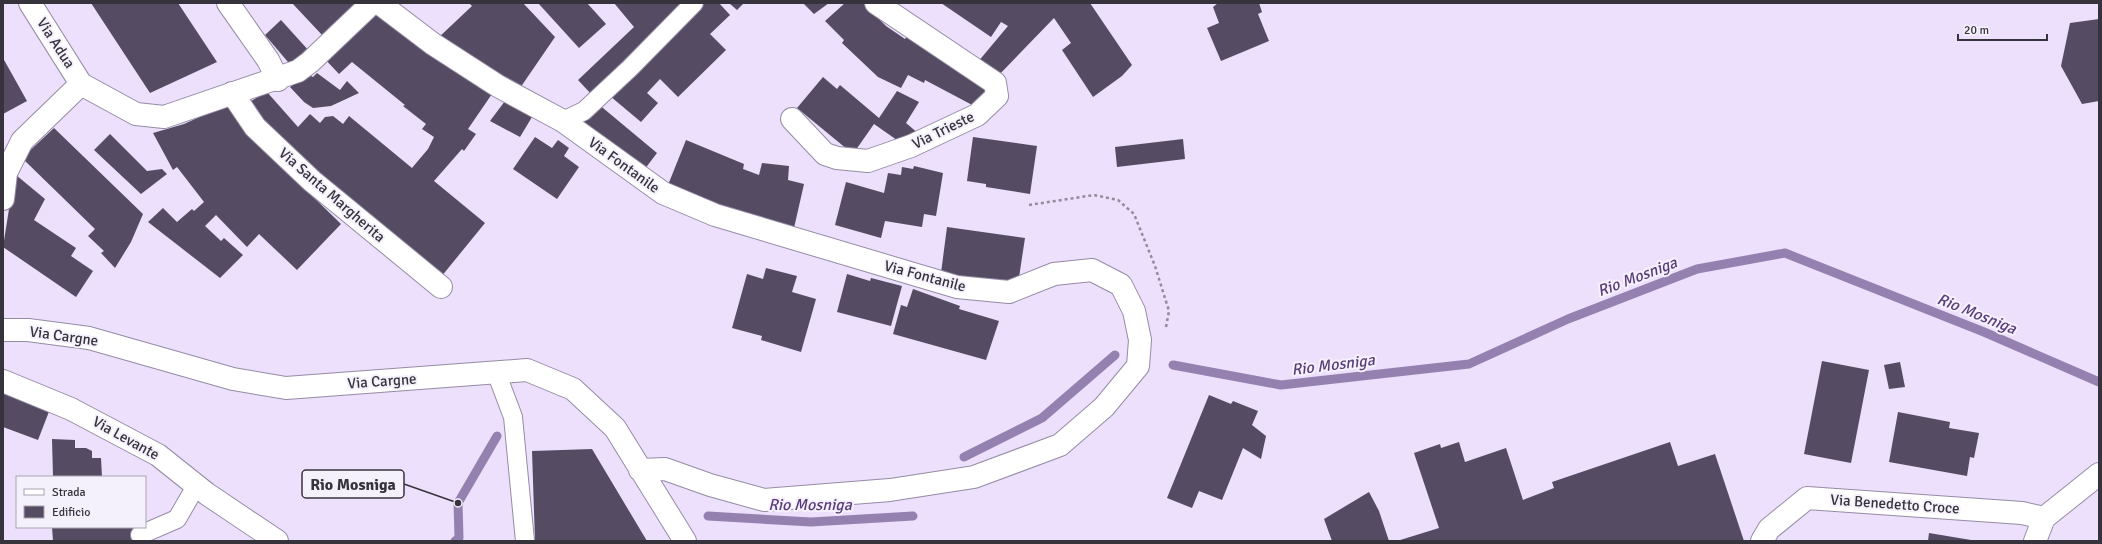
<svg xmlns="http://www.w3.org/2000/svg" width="2102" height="544" viewBox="0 0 2102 544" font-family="Signika,sans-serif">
	<rect width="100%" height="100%" fill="#ece0fc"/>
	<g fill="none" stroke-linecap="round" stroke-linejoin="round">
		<!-- stream -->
		<path stroke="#9581b0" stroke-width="9" d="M1173 365 1281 385 1469 364 1568 319 1697 269 1785 253 1984 332 2099 382
			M964 457 1042 418 1115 355
			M708 516 811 522 913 516
			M455 541 459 538 458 503 497 436"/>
	</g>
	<!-- building -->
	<path fill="#554c63" d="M91 3H178L217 62 150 93Z
		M292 3H360L323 36Z
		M469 3H523L555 37 518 91 437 39 472 6Z
		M538 3H587L606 24 579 48Z
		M614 3H688L593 96 578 80 634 27Z
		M701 3H719L730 15 710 34 726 50 678 97 660 79 647 93 658 103 641 122 610 96Z
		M729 3H744L737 10Z
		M803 3H829L814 14Z
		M845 3H863L886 26 905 39 911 32 989 88 976 107 925 80 924 83 908 75 901 88 878 77 842 43 844 40 825 21Z
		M941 3H1090L1132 65 1122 76 1093 97 1062 50 1071 43 1054 18 997 77 977 63 1008 26 1001 22 991 37Z
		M1218 3H1259L1262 12 1258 14 1269 41 1221 61 1207 28 1219 23 1213 7Z
		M375 10 494 91 468 129 476 134 464 151 462 149 434 181 485 223 441 277 299 157 253 112 251 101 267 92 298 127 310 114 320 123 325 117 333 116 343 124 349 116 412 168 428 149 434 137 422 129 426 124 403 106 405 105 352 62 339 74 323 57Z
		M2099 19V101L2082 104 2061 66 2070 23Z
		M281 20 310 52 299 63 288 62 265 35Z
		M3 58 27 101 3 114Z
		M317 73 340 90 347 81 359 93 331 106 313 108 304 102 290 87 307 74 313 77Z
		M823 77 837 89 840 85 879 118 897 91 919 102 906 123 919 134 904 145 874 124 853 154 797 108Z
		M508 97 535 112 520 137 490 121Z
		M597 103 657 153 641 174 580 124Z
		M226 105 263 148 341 224 297 270 259 234 247 247 216 215 205 226 221 241 224 238 243 255 220 278 148 222 163 208 177 222 192 209 194 211 204 202 177 167 173 170 153 133 184 124Z
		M54 128 143 214 131 242 115 268 101 253 104 251 88 236 95 229 22 158Z
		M110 134 147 171 162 169 167 174 141 194 94 150Z
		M535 137 552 148 558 140 569 148 564 156 579 167 557 199 513 169Z
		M973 137 1037 146 1030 194 986 187V184L967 181Z
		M1183 139 1185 159 1117 167 1115 147Z
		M686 140 744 164 743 169 759 175 762 163 789 166 788 180 804 184 794 228 666 190Z
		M914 166 943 173 936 216 924 214 922 227 885 221 881 238 835 225 846 182 884 193 888 173 901 175 902 167 913 169Z
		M16 175 45 199 34 220 76 248 71 256 93 271 76 297 3 247 9 209 7 208Z
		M947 227 1025 238 1018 284 941 273Z
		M766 268 797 276 792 292 816 299 801 352 761 340 762 336 732 328 747 274 763 279Z
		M847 274 870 281 871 278 902 286 891 326 837 312Z
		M913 289 960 306 959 309 999 321 986 360 893 334 901 305 907 307Z
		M1822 361 1869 370 1851 463 1804 454Z
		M1900 362 1905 387 1889 389 1884 365Z
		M3 390 50 409 38 440 3 427Z
		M1209 395 1231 404 1233 401 1258 411 1252 425 1266 436 1261 459 1243 448 1222 500 1199 491 1192 508 1167 498Z
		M1898 412 1950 422 1949 428 1979 433 1974 458 1970 457 1967 476 1889 462Z
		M52 439 75 440V448H86L92 451V458H101L102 477H53Z
		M1459 442 1465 462 1506 448 1523 500 1554 488 1552 482 1670 442 1678 466 1715 454 1744 541H1397L1439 528 1414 453 1440 444 1441 448Z
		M592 449 647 541H535L532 451Z
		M1369 492 1379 511 1389 541H1332L1324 519Z
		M52 527H135L137 541H53Z
		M1929 533 1971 540V541H1928Z"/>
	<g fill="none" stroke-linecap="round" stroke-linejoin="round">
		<!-- lane casing -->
		<g stroke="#968ba5" stroke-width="20">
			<path id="lane" d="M563 121 584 111 630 68 694 3
				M496 372 513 417 525 541
				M140 535 177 519 196 486"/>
		</g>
		<!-- street casing -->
		<g stroke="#968ba5" stroke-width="24">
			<path id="street" d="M30 3 81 84
				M228 3 268 60 278 80
				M379 3 433 44 498 86 563 121 663 193 715 215 957 287 1009 292 1054 274 1092 270 1121 285 1134 311 1140 340 1138 366 1104 407 1060 445 974 477 890 490 764 500 710 485 665 469 640 470
				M232 93 255 127 312 181 441 287
				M792 119 825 154 837 158 868 161 911 146 977 115 997 96 995 83 876 3
				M3 199 6 173 22 141 81 84 136 114 164 117 298 71 310 62 372 3
				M3 330H28L89 338 233 379 286 388 527 370 573 389 615 428 685 541
				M3 381 71 409 158 455 207 494 277 541
				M1762 541 1769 529 1807 498 2022 513 2044 518
				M2035 541 2044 518 2099 474"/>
		</g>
		<!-- path -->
		<path stroke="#928a9d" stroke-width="2.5" stroke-dasharray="3 3" stroke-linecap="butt" d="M1029 205 1094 195 1118 200 1134 214 1155 266 1169 311 1166 327"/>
		<!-- lane -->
		<use href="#lane" stroke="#fff" stroke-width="18"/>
		<!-- street -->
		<use href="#street" stroke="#fff" stroke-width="22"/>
	</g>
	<g text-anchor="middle" stroke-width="4" stroke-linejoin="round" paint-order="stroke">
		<!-- street labels -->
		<g font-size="15" fill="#37333d" stroke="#f5f1fc">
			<text transform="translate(56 43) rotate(57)" y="5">Via Adua</text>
			<text transform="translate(943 130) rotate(-26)" y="5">Via Trieste</text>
			<text transform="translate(624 165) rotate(36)" y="5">Via Fontanile</text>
			<text transform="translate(332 195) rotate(41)" y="5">Via Santa Margherita</text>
			<text transform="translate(925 276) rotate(15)" y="5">Via Fontanile</text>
			<text transform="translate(64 336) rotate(8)" y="5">Via Cargne</text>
			<text transform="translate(382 381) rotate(-4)" y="5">Via Cargne</text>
			<text transform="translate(126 438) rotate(29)" y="5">Via Levante</text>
			<text transform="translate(1895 504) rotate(4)" y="5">Via Benedetto Croce</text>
		</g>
		<!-- water labels -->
		<g font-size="16" font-style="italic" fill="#593c79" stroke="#f5f1fc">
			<text transform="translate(1637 276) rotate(-21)" y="6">Rio Mosniga</text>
			<text transform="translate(1977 313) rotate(22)" y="6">Rio Mosniga</text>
			<text transform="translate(1333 364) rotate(-7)" y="6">Rio Mosniga</text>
			<text x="810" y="510">Rio Mosniga</text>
		</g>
	</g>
	<!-- callouts -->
	<path fill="none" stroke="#37333d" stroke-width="1.5" d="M458 503L404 484"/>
	<circle fill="#37333d" stroke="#f5f1fc" stroke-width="1.5" cx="458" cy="503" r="4"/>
	<rect fill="#f5f1fc" stroke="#37333d" stroke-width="1.5" x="302" y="470" width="102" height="28" rx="4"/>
	<g font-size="16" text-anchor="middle" font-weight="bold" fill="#37333d">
		<text x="353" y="490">Rio Mosniga</text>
	</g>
	<!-- border -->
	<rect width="2102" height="544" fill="none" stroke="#37333d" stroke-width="8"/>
	<!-- legend -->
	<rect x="16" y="476" width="130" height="52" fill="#f5f1fc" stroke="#a9a5b0"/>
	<rect x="24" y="489" width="20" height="6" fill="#ffffff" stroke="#a9a5b0"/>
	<text x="52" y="496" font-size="12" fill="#37333d">Strada</text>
	<rect x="24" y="506" width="20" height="12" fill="#554c63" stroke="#a9a5b0"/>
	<text x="52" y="516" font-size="12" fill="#37333d">Edificio</text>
	<!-- scale -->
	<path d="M1958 34v6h89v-6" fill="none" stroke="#37333d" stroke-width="2"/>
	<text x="1964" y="34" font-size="12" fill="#37333d" stroke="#f5f1fc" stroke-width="3" paint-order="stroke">20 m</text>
</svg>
